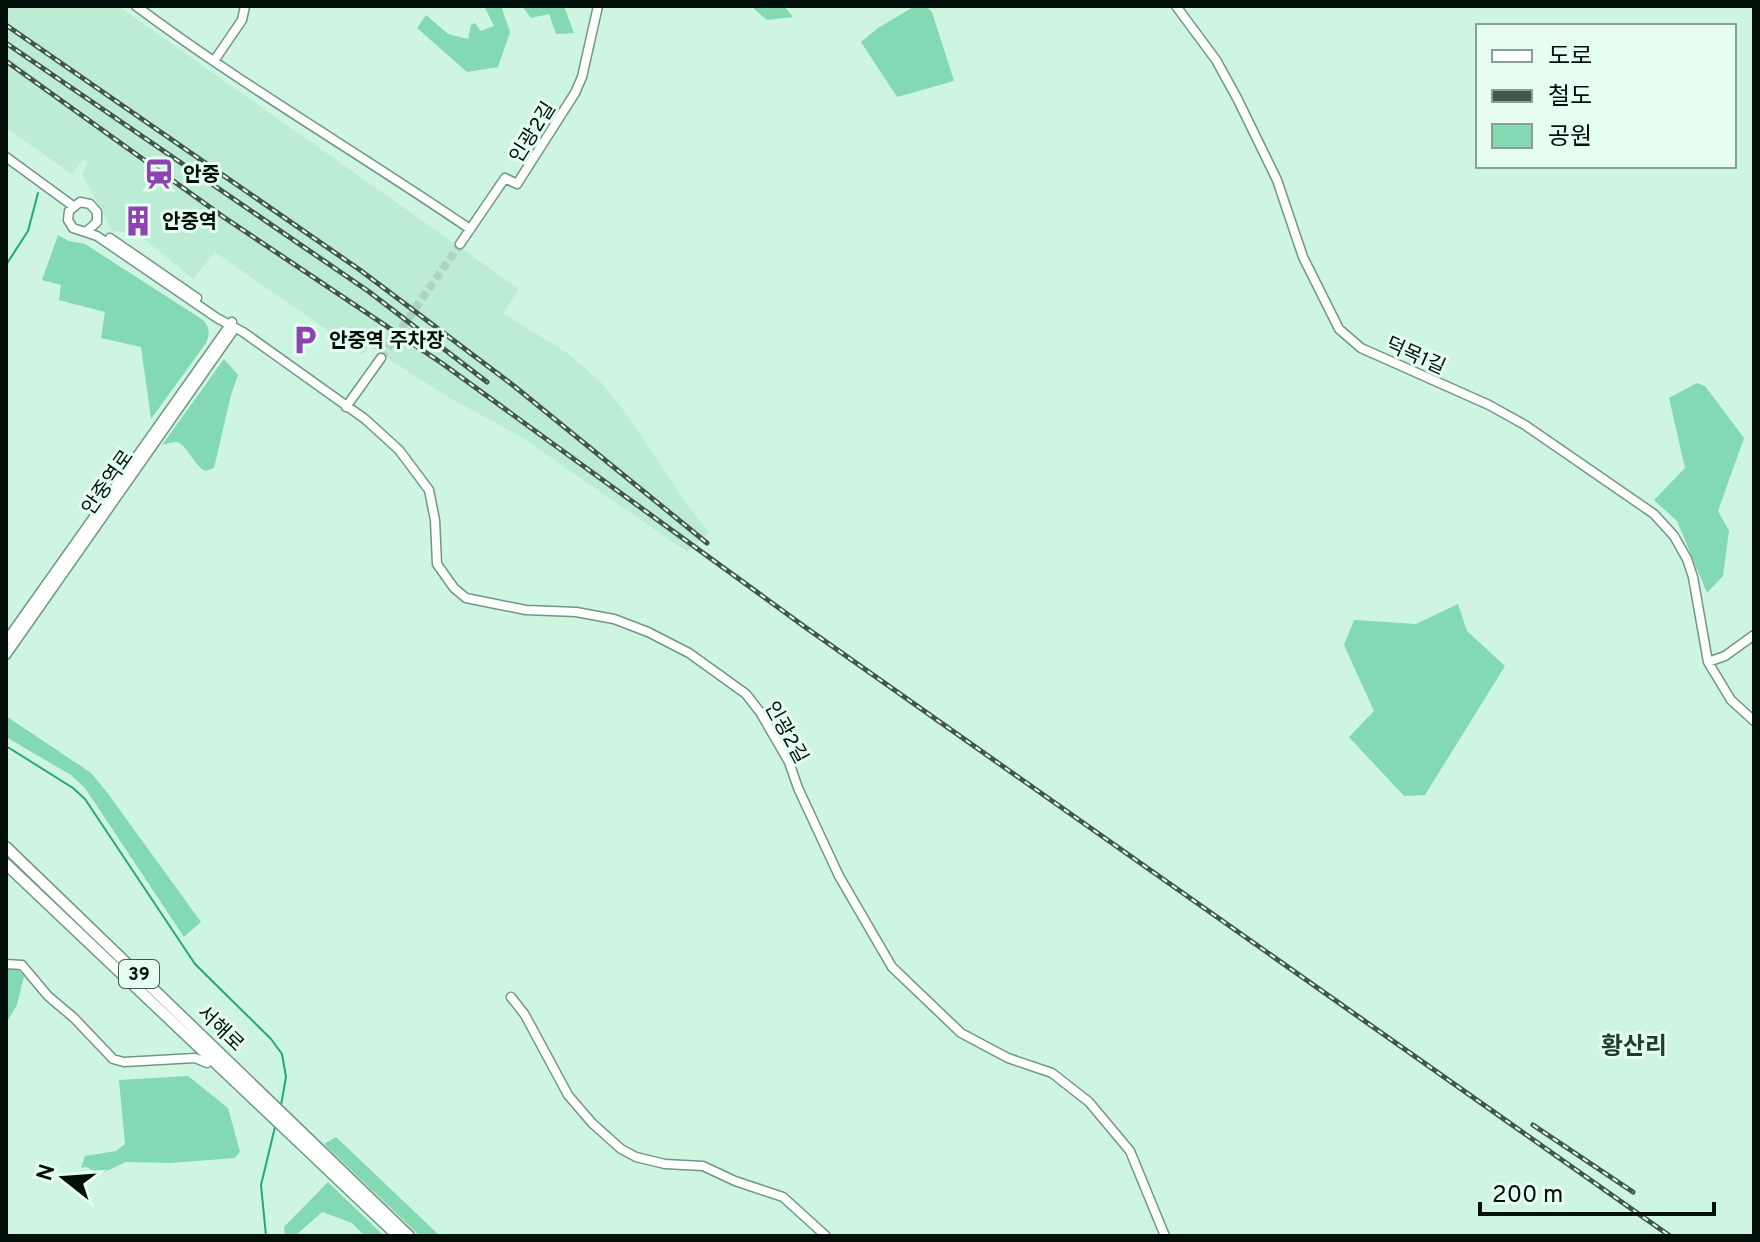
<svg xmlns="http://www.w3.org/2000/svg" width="1760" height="1242" viewBox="0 0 1760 1242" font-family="Overpass,'Noto Sans KR',sans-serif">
	<rect width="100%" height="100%" fill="#cdf5e1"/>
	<!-- built -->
	<path fill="#bcecd4" d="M6 6H118L519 289 503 313 567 353 600 381 628 416 688 506 709 532 687 552 520 436 448 397 369 346 363 355 215 252 193 279 137 233 112 231 82 174 88 163 83 159 72 174 6 128Z"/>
	<!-- green -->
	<path fill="#83d9b2" d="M484 6H501L510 32 498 67 467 72 417 28 426 15 448 34 468 39 471 25 475 23 481 31 494 26Z
		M522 6H564L574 33 556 34 549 14 531 18Z
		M751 6H784L793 17 767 20Z
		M915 6H926L932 12 954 81 897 97 861 42 878 28Z
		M58 235 69 241 85 244 203 320C210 328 210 333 206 343L151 419 141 347 101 338 105 312 59 300 61 285 42 280Z
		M224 359 238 375 231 395 214 468 205 471C194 465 185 442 176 442 171 442 167 444 162 445Z
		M1697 383 1705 386 1744 438 1718 511 1729 531 1723 576 1707 593 1677 521 1654 500 1685 468 1669 398Z
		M1458 604 1467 631 1505 666 1425 795 1404 796 1349 737 1374 711 1344 645 1354 620 1416 624Z
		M6 716 91 773 106 791 201 922 184 937 85 788 71 775 6 737Z
		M6 968 17 969 24 976 17 1005 6 1023Z
		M188 1076 228 1108 240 1152 235 1158 170 1163 126 1162 100 1174 86 1167 81 1168 85 1156 116 1151 125 1144 119 1080Z
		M336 1137 440 1236H420L324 1144Z
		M328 1182 384 1236H365L352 1223 322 1212 295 1236H285L284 1227Z"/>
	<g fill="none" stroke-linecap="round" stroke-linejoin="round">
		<!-- stream -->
		<path stroke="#25a879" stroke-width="2" d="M6 265 28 231 38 193
			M6 746 73 788 85 799 195 964 271 1039 282 1054 286 1077 281 1105
			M266 1236 261 1185 275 1127"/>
		<!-- minor-tunnel -->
		<path stroke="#afd2c1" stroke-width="8" stroke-dasharray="8 4" stroke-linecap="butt" d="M381 358 460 244"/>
		<!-- minor casing -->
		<g stroke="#719684" stroke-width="11">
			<path id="minor" d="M136 6C243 86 359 153 470 229
				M1176 6 1216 60 1237 98 1277 180 1303 257 1339 329 1361 348 1489 405 1525 425 1654 514 1674 536 1687 559 1693 577 1708 662 1731 700 1754 721
				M214 61 242 20 245 6
				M6 157 73 206
				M87 231 97 222V212L90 204 80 202 69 211 68 220 73 228 97 236 217 318 243 332 365 419 399 450 429 490 435 520 437 564 454 588 466 598 526 610 576 612 614 619 648 632 689 653 746 694 760 712 789 762 798 788 839 876 892 967 961 1033 1008 1058 1052 1073 1089 1102 1130 1151 1165 1236
				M110 238 197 298
				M460 244 505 178 517 184 575 93 582 77 598 6
				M346 407 381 358
				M6 641 232 322
				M6 655 235 328
				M1708 662 1725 656 1754 635
				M6 964 22 965 48 996 74 1018 113 1059 124 1062 195 1058 207 1063
				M511 997 525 1015 568 1095 592 1123 621 1149 636 1157 665 1164 703 1166 735 1181 783 1197 826 1236"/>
		</g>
		<!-- major casing -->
		<g stroke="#719684" stroke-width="13">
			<path id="major" d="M6 847 409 1236
				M6 864 398 1236"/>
		</g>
		<!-- minor -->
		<use href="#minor" stroke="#fff" stroke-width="8"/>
		<!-- major -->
		<use href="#major" stroke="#fff" stroke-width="10"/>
		<!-- rail casing -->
		<g stroke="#41564c" stroke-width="5">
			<path id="rail" d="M6 25 360 270 514 386 707 543
				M6 43 368 291 487 382
				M6 61 225 218 443 364 805 627 1670 1236
				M1533 1125 1633 1192"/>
		</g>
		<!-- rail -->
		<use href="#rail" stroke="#e6fef2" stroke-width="2" stroke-dasharray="6" stroke-linecap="butt"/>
	</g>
	<!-- icons -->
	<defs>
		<g id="station-bare" transform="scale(2.4)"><path d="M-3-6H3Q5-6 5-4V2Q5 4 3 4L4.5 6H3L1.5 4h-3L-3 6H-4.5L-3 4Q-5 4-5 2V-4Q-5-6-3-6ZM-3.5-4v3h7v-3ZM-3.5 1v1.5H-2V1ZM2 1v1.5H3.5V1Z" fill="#8f42b3" stroke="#e6fef2" stroke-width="2.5" paint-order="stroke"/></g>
		<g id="building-bare" transform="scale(2.4)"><path d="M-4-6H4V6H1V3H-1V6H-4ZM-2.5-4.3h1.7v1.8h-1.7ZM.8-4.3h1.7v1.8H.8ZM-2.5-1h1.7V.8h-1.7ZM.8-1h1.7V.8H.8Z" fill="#8f42b3" stroke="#e6fef2" stroke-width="2.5" paint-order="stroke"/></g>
		<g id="parking-bare" transform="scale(2.4)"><path d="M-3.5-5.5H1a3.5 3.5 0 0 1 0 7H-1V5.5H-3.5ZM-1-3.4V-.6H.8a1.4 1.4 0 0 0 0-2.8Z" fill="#8f42b3" stroke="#e6fef2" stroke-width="2.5" paint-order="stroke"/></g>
	</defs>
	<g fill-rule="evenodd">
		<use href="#station-bare" x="159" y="174"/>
		<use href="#building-bare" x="138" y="221"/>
		<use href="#parking-bare" x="305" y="340"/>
	</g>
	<g text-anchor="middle" stroke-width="6" stroke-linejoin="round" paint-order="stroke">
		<!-- shield labels -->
		<rect fill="#e6fef2" stroke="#47574f" stroke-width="2" x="119" y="960" width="40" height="28" rx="6"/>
		<g font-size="18" font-weight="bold" fill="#030f09">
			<text x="139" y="980">39</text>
		</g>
		<!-- street labels -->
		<g font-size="20" fill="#030f09" stroke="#e6fef2">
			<text transform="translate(532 132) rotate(-58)" y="7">인광2길</text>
			<text transform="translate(1416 355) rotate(24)" y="7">덕목1길</text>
			<text transform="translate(107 482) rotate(-55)" y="7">안중역로</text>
			<text transform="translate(787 732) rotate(61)" y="7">인광2길</text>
			<text transform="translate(221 1028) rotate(44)" y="7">서해로</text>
		</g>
		<!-- poi labels -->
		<g font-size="20" font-weight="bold" fill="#030f09" stroke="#e6fef2" text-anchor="start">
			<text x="183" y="181">안중</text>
			<text x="162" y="228">안중역</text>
			<text x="329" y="347">안중역 주차장</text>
		</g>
		<!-- quarter labels -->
		<g font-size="24" font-weight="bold" fill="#1c3f30" stroke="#e6fef2">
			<text x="1634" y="1054">황산리</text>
		</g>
	</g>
	<!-- border -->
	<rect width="1760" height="1242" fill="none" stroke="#030f09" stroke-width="16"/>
	<!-- legend -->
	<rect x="1476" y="24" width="260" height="144" fill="#e6fef2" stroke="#8b9e95" stroke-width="2"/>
	<rect x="1492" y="50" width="40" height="12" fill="#ffffff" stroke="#8b9e95" stroke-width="2"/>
	<text x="1548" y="64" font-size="24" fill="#030f09">도로</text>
	<rect x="1492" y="90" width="40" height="12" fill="#41564c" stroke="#8b9e95" stroke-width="2"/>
	<text x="1548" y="104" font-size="24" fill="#030f09">철도</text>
	<rect x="1492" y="124" width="40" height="24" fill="#83d9b2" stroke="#8b9e95" stroke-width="2"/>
	<text x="1548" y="144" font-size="24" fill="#030f09">공원</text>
	<!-- north arrow -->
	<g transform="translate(64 1178) rotate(287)" stroke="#e6fef2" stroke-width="6" paint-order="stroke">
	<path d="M0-6L14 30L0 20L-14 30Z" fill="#030f09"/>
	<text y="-12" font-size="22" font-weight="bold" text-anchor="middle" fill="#030f09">N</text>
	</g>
	<!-- scale -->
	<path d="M1480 1202v12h234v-12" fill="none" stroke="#030f09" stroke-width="4"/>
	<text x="1492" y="1202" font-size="24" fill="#030f09" stroke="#e6fef2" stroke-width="6" paint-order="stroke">200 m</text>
</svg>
